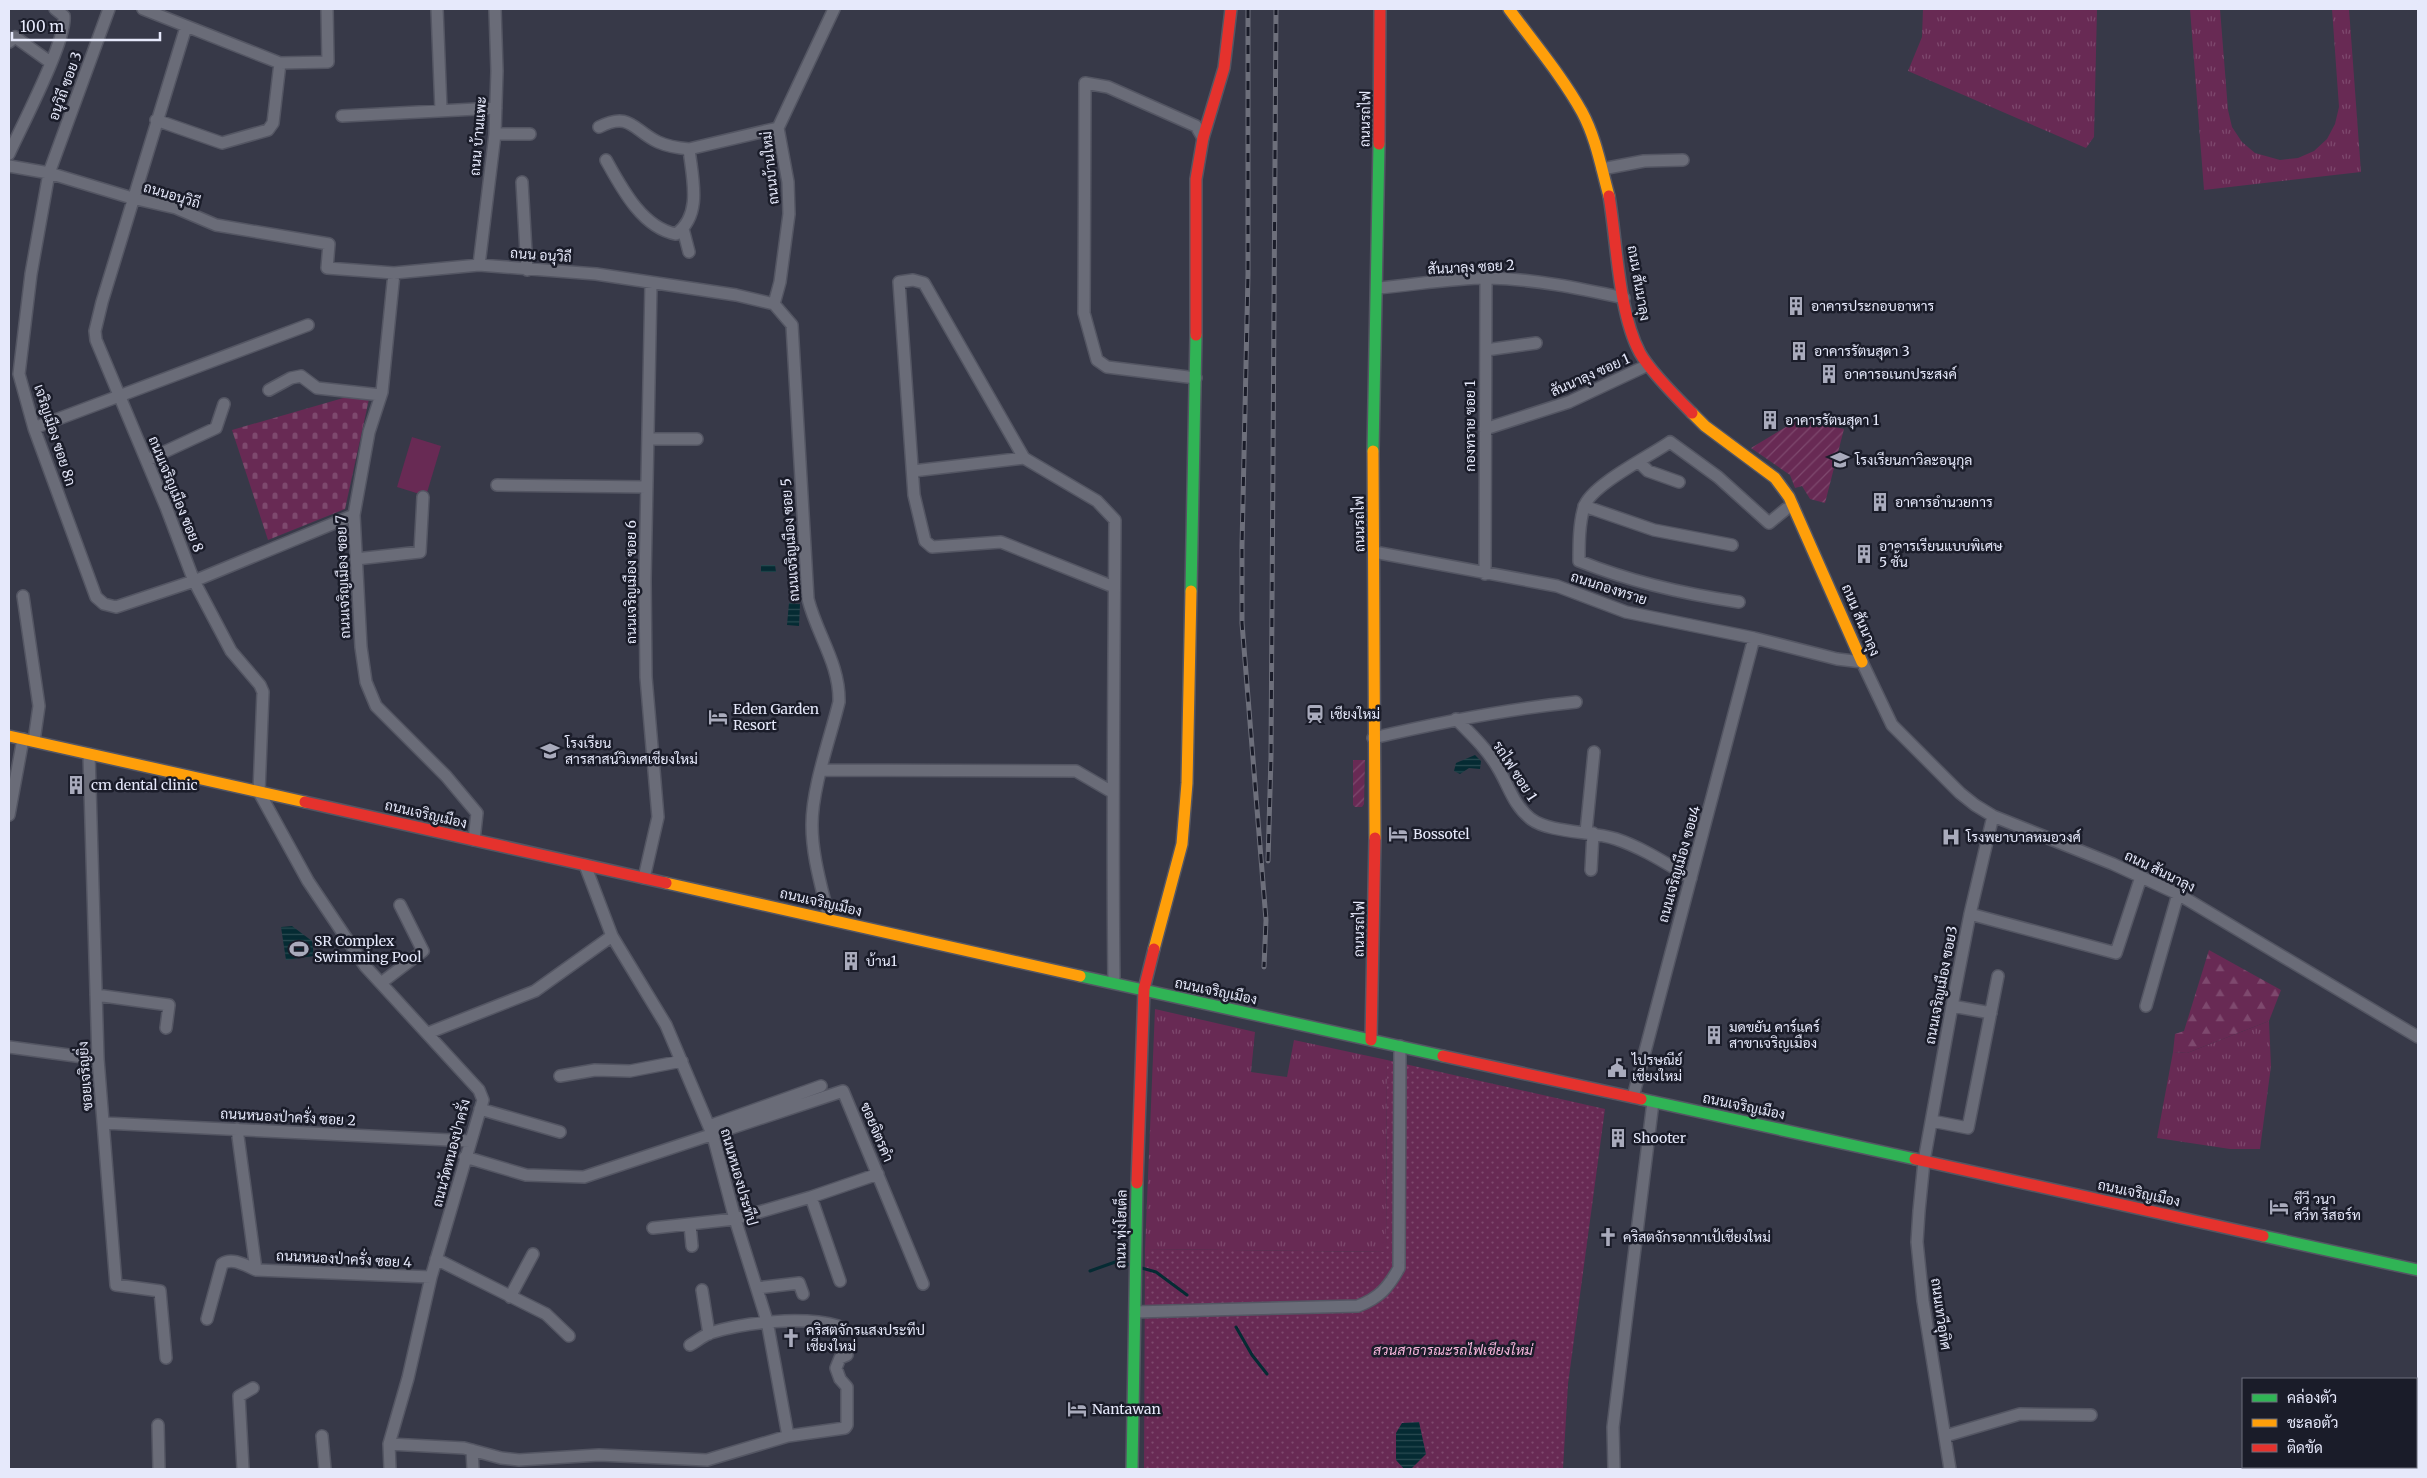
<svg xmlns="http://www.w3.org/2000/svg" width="2427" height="1478" viewBox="0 0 2427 1478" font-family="Merriweather,Sarabun,serif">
	<defs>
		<pattern id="grass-tufts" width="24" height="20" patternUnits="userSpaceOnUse" patternTransform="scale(1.25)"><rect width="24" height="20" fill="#682a54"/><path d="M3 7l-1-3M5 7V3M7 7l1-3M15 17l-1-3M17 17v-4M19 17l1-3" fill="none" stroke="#7e496e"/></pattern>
		<pattern id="forest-firs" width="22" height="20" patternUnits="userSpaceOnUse" patternTransform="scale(1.25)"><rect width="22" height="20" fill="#682a54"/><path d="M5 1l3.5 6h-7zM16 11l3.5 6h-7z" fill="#7e496e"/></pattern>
		<pattern id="cemetery-stones" width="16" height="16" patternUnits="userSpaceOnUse" patternTransform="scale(1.25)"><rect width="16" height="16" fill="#682a54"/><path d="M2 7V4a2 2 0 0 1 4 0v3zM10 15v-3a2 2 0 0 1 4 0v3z" fill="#7e496e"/></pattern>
		<pattern id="park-dots" width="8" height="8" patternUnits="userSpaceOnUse" patternTransform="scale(1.25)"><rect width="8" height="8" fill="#682a54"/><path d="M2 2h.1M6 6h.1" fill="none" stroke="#7e496e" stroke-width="1.8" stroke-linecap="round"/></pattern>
		<pattern id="garden-furrows" width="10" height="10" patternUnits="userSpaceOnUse" patternTransform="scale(1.25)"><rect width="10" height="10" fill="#682a54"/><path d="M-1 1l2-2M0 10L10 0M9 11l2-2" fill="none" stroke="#7e496e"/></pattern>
		<pattern id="water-rules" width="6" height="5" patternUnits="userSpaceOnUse" patternTransform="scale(1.25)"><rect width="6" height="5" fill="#052b33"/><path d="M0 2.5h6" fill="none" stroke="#294a51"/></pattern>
	</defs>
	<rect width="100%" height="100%" fill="#373948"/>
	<!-- grass -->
	<path fill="url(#grass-tufts)" d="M1923 9H2097L2094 137 2086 148 1908 71 1922 37Z
		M2190 9H2220L2228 110 2232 127 2242 142 2255 153 2280 160 2298 158 2314 151 2327 139 2335 124 2339 107 2332 9H2349L2361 172 2204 190Z
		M1155 1009 1255 1032 1251 1072 1287 1077 1294 1040 1387 1060 1386 1252 1145 1249Z
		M2269 1021 2271 1066 2260 1149H2230L2157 1138 2173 1052 2187 1053Z"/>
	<!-- forest -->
	<path fill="url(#forest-firs)" d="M2209 950 2281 990 2269 1021 2187 1053 2173 1052 2175 1034 2184 1031Z"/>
	<!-- cemetery -->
	<path fill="url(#cemetery-stones)" d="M371 390 345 509 268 540 232 430Z"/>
	<!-- park -->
	<path fill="url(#park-dots)" d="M1387 1060 1605 1109 1568 1384 1563 1469H1144L1145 1249 1386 1252Z"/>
	<!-- garden -->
	<path fill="url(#garden-furrows)" d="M1799 419 1844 429 1825 503 1810 499 1802 486 1795 488 1790 475 1751 448Z
		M1353 760H1365L1364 804 1362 807H1355L1353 805Z"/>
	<!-- pitch -->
	<path fill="#682a54" d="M412 437 441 446 426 496 397 487Z"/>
	<!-- water -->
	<path fill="url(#water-rules)" d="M761 565H775L776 572H761Z
		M789 603 800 604 799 626 787 625Z
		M1475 755 1481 761 1480 769 1469 768 1460 774 1454 771 1456 763Z
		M292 926 312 941 314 956 286 960 281 927Z
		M1419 1422 1426 1454 1411 1469H1404L1396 1460V1433L1402 1423Z"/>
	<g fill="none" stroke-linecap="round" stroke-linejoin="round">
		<!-- stream -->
		<path stroke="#052b33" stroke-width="3" d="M1138 1267 1156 1272 1187 1295
			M1090 1271 1118 1261 1130 1265
			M1236 1327 1252 1355 1267 1374"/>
		<!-- street casing -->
		<g stroke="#545663" stroke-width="14">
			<path id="street" d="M109 9 49 173 31 274 19 374 34 428 96 597 104 604 116 607 194 581 354 515
				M143 9 280 63
				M437 9 441 110
				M186 27 102 302 95 331 96 340 166 507 194 581 231 651 260 685 263 692 259 792 308 881 365 966 479 1090 483 1100 431 1277 408 1378 389 1444 390 1469
				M9 42 15 37 50 62
				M342 116 496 108
				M156 120 222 143 268 130 273 123 280 63 328 62 327 9
				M599 127C630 111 633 130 658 142 669 147 678 148 689 149
				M495 134H530
				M9 154C21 127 67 40 64 16L55 9
				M606 160C621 187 642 228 676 234 703 215 692 177 689 149L778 128
				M9 166 49 173 132 198 176 208 216 225 329 244 327 268 394 273 479 265 596 274 736 295 774 304
				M1602 169 1644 161 1683 160
				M522 182 527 270
				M683 229 689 252
				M479 265 495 134 497 71 495 9
				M394 273 382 392 369 432 354 515 361 647 366 682 376 706 446 776 477 813 474 840
				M1377 288C1414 285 1451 278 1488 278 1534 279 1578 288 1624 298
				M774 304 792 325 808 599C817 635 840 664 839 702 830 739 812 787 812 825 812 857 822 888 829 919
				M774 304 780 282 789 214 788 182 778 128 834 9
				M1486 350 1536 343
				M1196 378 1107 367 1097 360 1084 313 1085 83 1108 87 1196 126 1203 138
				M269 390 291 378 301 376 317 388 381 395
				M34 428 308 325
				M1485 429 1569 402 1648 365
				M649 439H697
				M147 460 216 428 224 404
				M1640 463 1648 471 1679 482
				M913 471 1024 458
				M497 485 647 487
				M1584 506 1654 530 1732 545
				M1374 552 1557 586 1626 612 1754 638 1837 659 1862 662 1892 725 1960 793 1975 805 1993 816 2113 864 2178 894 2418 1037
				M356 559 420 552 423 497
				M1485 574 1486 278
				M23 596 39 706 34 741
				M1739 602C1684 594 1631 582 1579 561 1579 544 1579 524 1584 507 1591 485 1650 456 1670 442L1718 477 1769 523 1786 509 1793 506
				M1456 719C1471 734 1487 749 1498 768 1509 786 1513 805 1531 819 1550 833 1592 831 1616 839 1643 848 1667 864 1691 878
				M1373 738C1441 722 1507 709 1576 702
				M89 754 98 1059 116 1285 160 1291 166 1358
				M822 770 1076 771 1112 792
				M9 815 23 739
				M1586 832 1594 752
				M585 865 612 936 666 1025 713 1136 735 1219 767 1321 788 1436
				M1591 870 1593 833
				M644 878 658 817 646 677 645 580 651 284
				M1970 914 2116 953 2141 877
				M1114 982C1112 828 1114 674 1115 520L1097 501 1024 458 924 283 913 280 899 282 914 495 925 541 932 547 1001 542 1114 587
				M381 983 423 951 400 905
				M96 995 169 1005 166 1028
				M1952 1006 1991 1013
				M2146 1006 2178 894
				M428 1033 535 991 612 936
				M9 1047 98 1059
				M560 1076 595 1070 630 1071 682 1061
				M1633 1097 1754 638
				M480 1109 560 1132
				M1932 1121 1968 1128 1998 976
				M104 1123 470 1141
				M709 1126 821 1086
				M237 1129 256 1270
				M465 1157 526 1175 584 1177 843 1091 923 1284
				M811 1197 840 1281
				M690 1225 692 1246
				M653 1228 735 1219 811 1197 878 1174
				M436 1259 546 1314 569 1336
				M757 1288 799 1283 803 1294
				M702 1290 709 1334
				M510 1297 533 1254
				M1135 1312 1358 1306C1379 1298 1388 1288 1399 1268L1400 1046
				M207 1319 222 1264C232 1257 245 1265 256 1270L431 1277
				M690 1345C697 1341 703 1336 710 1333 745 1322 803 1316 838 1326
				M2416 1417H2418
				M158 1425 159 1469
				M322 1436 325 1469
				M1945 1436 2020 1414 2091 1415
				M389 1444 464 1448 501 1458 519 1460 599 1455 707 1460 788 1436 845 1428 847 1425V1387L840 1379 836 1368 840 1358 847 1355
				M472 1450 473 1469
				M243 1469 239 1396 253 1388
				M1614 1469 1613 1427 1653 1102
				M1950 1469 1923 1301 1917 1242 1919 1211 1924 1161 1952 1006 1970 914 1993 816
				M2329 1469V1467"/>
		</g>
		<!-- fast casing -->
		<g stroke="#545663" stroke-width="14">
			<path id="fast" d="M1373 451 1379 144
				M1191 591 1196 335
				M1080 976 1443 1056
				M1641 1099 1915 1159
				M2263 1236 2418 1270
				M1132 1469 1137 1183"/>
		</g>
		<!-- slow casing -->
		<g stroke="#545663" stroke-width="14">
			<path id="slow" d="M1509 9C1534 43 1562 76 1582 112 1596 138 1601 167 1609 196
				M1692 413 1705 426 1775 478 1789 497 1862 662
				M1373 451 1375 838
				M9 736 305 802
				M666 883 1080 976
				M1154 949 1182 844 1187 783 1191 591"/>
		</g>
		<!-- jam casing -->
		<g stroke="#545663" stroke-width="14">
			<path id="jam" d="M1379 144 1380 9
				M1609 196C1617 242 1618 312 1640 353 1650 371 1677 398 1692 413
				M1196 335V179L1203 138 1224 68 1231 9
				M305 802 666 883
				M1371 1040 1375 838
				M1443 1056 1641 1099
				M1915 1159 2263 1236
				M1137 1183 1144 989 1154 949"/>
		</g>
		<!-- street -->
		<use href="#street" stroke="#6a6c78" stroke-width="11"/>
		<!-- fast -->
		<use href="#fast" stroke="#30b455" stroke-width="11"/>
		<!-- slow -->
		<use href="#slow" stroke="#ff9f0a" stroke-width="11"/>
		<!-- jam -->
		<use href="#jam" stroke="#e5322d" stroke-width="11"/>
		<!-- rail casing -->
		<g stroke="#6d6f7b" stroke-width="5">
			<path id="rail" d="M1248 9V274L1242 546V623L1266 920 1264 967
				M1268 861 1271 757 1276 9"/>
		</g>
		<!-- rail -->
		<use href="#rail" stroke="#1a1c29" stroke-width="3" stroke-dasharray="9" stroke-linecap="butt"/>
	</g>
	<!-- icons -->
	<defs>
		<g id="building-bare" transform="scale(1.5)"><path d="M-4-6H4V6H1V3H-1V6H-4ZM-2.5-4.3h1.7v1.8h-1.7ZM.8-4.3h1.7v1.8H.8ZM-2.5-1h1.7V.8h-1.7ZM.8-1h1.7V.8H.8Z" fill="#a9abbc" stroke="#1a1c29" stroke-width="2.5" paint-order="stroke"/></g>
		<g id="school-bare" transform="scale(1.5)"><path d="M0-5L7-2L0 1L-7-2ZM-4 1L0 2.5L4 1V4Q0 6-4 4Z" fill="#a9abbc" stroke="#1a1c29" stroke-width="2.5" paint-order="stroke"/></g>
		<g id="station-bare" transform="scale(1.5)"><path d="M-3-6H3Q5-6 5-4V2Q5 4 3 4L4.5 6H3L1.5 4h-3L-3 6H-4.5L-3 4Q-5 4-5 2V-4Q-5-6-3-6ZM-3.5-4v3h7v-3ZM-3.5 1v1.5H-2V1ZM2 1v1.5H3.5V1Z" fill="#a9abbc" stroke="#1a1c29" stroke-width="2.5" paint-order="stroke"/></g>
		<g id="hotel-bare" transform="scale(1.5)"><path d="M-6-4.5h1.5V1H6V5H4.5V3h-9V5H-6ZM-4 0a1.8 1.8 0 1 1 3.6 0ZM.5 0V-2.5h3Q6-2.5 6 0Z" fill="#a9abbc" stroke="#1a1c29" stroke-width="2.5" paint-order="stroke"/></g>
		<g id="hospital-bare" transform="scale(1.5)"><path d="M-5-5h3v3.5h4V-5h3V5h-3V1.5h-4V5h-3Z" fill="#a9abbc" stroke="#1a1c29" stroke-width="2.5" paint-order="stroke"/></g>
		<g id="stadium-bare" transform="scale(1.5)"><path d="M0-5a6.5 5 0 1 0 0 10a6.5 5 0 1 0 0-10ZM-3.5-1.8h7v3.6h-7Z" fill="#a9abbc" stroke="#1a1c29" stroke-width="2.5" paint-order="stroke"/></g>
		<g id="civic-bare" transform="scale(1.5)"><path d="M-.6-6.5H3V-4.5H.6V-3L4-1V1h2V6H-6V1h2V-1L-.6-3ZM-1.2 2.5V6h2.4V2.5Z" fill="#a9abbc" stroke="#1a1c29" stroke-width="2.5" paint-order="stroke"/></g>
		<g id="church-bare" transform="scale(1.5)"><path d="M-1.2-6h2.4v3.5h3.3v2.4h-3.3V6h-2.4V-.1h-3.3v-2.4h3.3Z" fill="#a9abbc" stroke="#1a1c29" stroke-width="2.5" paint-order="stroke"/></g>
	</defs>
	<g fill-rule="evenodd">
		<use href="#building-bare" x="1796" y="306"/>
		<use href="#building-bare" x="1799" y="351"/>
		<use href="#building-bare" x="1829" y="374"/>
		<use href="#building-bare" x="1770" y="420"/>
		<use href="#school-bare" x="1840" y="460"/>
		<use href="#building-bare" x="1880" y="502"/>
		<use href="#building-bare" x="1864" y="554"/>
		<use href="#station-bare" x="1315" y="714"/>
		<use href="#hotel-bare" x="718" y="717"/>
		<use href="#school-bare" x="550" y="751"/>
		<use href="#building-bare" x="76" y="785"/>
		<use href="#hotel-bare" x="1398" y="834"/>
		<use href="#hospital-bare" x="1951" y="837"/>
		<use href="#stadium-bare" x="299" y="949"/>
		<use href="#building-bare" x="851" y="961"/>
		<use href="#building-bare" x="1714" y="1035"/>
		<use href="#civic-bare" x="1617" y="1068"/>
		<use href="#building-bare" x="1618" y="1138"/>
		<use href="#hotel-bare" x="2279" y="1207"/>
		<use href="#church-bare" x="1608" y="1237"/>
		<use href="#church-bare" x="791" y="1338"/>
		<use href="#hotel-bare" x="1077" y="1409"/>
	</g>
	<g text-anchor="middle" stroke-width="5" stroke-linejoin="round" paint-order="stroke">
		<!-- street labels -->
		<g font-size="14" fill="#e6e9fb" stroke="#1a1c29">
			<text transform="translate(65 86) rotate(-70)" y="5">อนุวิถี ซอย 3</text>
			<text transform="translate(1365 119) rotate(-89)" y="5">ถนนรถไฟ</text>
			<text transform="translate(478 136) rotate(-85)" y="5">ถนน บ้านแพะ</text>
			<text transform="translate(770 168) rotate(-96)" y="5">ถนนบ้านใหม่</text>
			<text transform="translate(172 195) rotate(17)" y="5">ถนนอนุวิถี</text>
			<text transform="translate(541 255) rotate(4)" y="5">ถนน อนุวิถี</text>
			<text transform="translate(1471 267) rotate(-3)" y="5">สันนาลุง ซอย 2</text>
			<text transform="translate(1639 283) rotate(80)" y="5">ถนน สันนาลุง</text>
			<text transform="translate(1590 375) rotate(-24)" y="5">สันนาลุง ซอย 1</text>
			<text transform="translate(1470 426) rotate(-90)" y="5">กองทราย ซอย 1</text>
			<text transform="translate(55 435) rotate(72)" y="5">เจริญเมือง ซอย 8ก</text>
			<text transform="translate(176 494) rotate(68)" y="5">ถนนเจริญเมือง ซอย 8</text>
			<text transform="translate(1359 524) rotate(-91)" y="5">ถนนรถไฟ</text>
			<text transform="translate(790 540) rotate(-94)" y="5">ถนนเจริญเมือง ซอย 5</text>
			<text transform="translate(343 577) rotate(-92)" y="5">ถนนเจริญเมือง ซอย 7</text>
			<text transform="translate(631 582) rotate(-90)" y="5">ถนนเจริญเมือง ซอย 6</text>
			<text transform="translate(1609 588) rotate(18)" y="5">ถนนกองทราย</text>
			<text transform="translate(1861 620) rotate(67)" y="5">ถนน สันนาลุง</text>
			<text transform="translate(1515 771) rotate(57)" y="5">รถไฟ ซอย 1</text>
			<text transform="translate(426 814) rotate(13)" y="5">ถนนเจริญเมือง</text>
			<text transform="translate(1679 864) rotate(-74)" y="5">ถนนเจริญเมือง ซอย4</text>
			<text transform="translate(2160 871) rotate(26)" y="5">ถนน สันนาลุง</text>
			<text transform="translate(821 902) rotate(13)" y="5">ถนนเจริญเมือง</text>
			<text transform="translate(1359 929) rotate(-89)" y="5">ถนนรถไฟ</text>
			<text transform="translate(1941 985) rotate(-79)" y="5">ถนนเจริญเมือง ซอย3</text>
			<text transform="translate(1216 991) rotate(12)" y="5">ถนนเจริญเมือง</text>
			<text transform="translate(85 1076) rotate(-94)" y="5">ซอยเจริญยิ่ง</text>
			<text transform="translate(1744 1106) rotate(12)" y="5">ถนนเจริญเมือง</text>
			<text transform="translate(288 1117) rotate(3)" y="5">ถนนหนองป่าครั่ง ซอย 2</text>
			<text transform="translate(877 1132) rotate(67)" y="5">ซอยจิตรคำ</text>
			<text transform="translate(451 1153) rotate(-75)" y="5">ถนนวัดหนองป่าครั่ง</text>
			<text transform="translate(739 1177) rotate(74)" y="5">ถนนหนองประทีป</text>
			<text transform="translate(2139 1193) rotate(12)" y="5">ถนนเจริญเมือง</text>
			<text transform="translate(1121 1229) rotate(-89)" y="5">ถนน ทุ่งโฮเต็ล</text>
			<text transform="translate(344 1259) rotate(3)" y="5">ถนนหนองป่าครั่ง ซอย 4</text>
			<text transform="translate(1941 1314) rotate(82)" y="5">ถนนเทวีอุทิศ</text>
		</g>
		<!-- poi labels -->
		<g font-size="14" fill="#e6e9fb" stroke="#1a1c29" text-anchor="start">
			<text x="1811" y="311">อาคารประกอบอาหาร</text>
			<text x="1814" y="356">อาคารรัตนสุดา 3</text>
			<text x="1844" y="379">อาคารอเนกประสงค์</text>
			<text x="1785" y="425">อาคารรัตนสุดา 1</text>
			<text x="1855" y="465">โรงเรียนกาวิละอนุกุล</text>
			<text x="1895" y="507">อาคารอำนวยการ</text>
			<text x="1879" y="551">อาคารเรียนแบบพิเศษ<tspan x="1879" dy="16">5 ชั้น</tspan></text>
			<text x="733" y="714">Eden Garden<tspan x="733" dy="16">Resort</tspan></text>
			<text x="1330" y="719">เชียงใหม่</text>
			<text x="565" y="748">โรงเรียน<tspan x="565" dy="16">สารสาสน์วิเทศเชียงใหม่</tspan></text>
			<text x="91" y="790">cm dental clinic</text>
			<text x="1413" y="839">Bossotel</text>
			<text x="1966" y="842">โรงพยาบาลหมอวงศ์</text>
			<text x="314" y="946">SR Complex<tspan x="314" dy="16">Swimming Pool</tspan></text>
			<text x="866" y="966">บ้าน1</text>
			<text x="1729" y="1032">มดขยัน คาร์แคร์<tspan x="1729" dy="16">สาขาเจริญเมือง</tspan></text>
			<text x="1632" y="1065">ไปรษณีย์<tspan x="1632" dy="16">เชียงใหม่</tspan></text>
			<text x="1633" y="1143">Shooter</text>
			<text x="2294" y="1204">ชีวี วนา<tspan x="2294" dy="16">สวีท รีสอร์ท</tspan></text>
			<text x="1623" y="1242">คริสตจักรอากาเป้เชียงใหม่</text>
			<text x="806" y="1335">คริสตจักรแสงประทีป<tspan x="806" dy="16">เชียงใหม่</tspan></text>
			<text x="1092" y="1414">Nantawan</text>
		</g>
		<!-- park labels -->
		<g font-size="14" font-style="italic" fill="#f9b7dd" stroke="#1a1c29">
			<text x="1453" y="1355">สวนสาธารณะรถไฟเชียงใหม่</text>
		</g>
	</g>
	<!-- border -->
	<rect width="2427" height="1478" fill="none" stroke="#e6e9fb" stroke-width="20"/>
	<!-- legend -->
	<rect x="2242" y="1378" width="175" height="90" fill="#1a1c29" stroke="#6c6e7d"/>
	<rect x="2252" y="1394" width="25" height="8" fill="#30b455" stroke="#6c6e7d"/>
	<text x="2287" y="1403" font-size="15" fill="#e6e9fb">คล่องตัว</text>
	<rect x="2252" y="1419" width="25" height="8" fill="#ff9f0a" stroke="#6c6e7d"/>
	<text x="2287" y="1428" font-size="15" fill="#e6e9fb">ชะลอตัว</text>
	<rect x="2252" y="1444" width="25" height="8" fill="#e5322d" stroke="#6c6e7d"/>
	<text x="2287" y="1453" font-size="15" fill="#e6e9fb">ติดขัด</text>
	<!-- scale -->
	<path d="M12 32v8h148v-8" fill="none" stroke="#e6e9fb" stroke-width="2.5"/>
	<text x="20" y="32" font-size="15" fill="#e6e9fb" stroke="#1a1c29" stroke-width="4" paint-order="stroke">100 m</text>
</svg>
